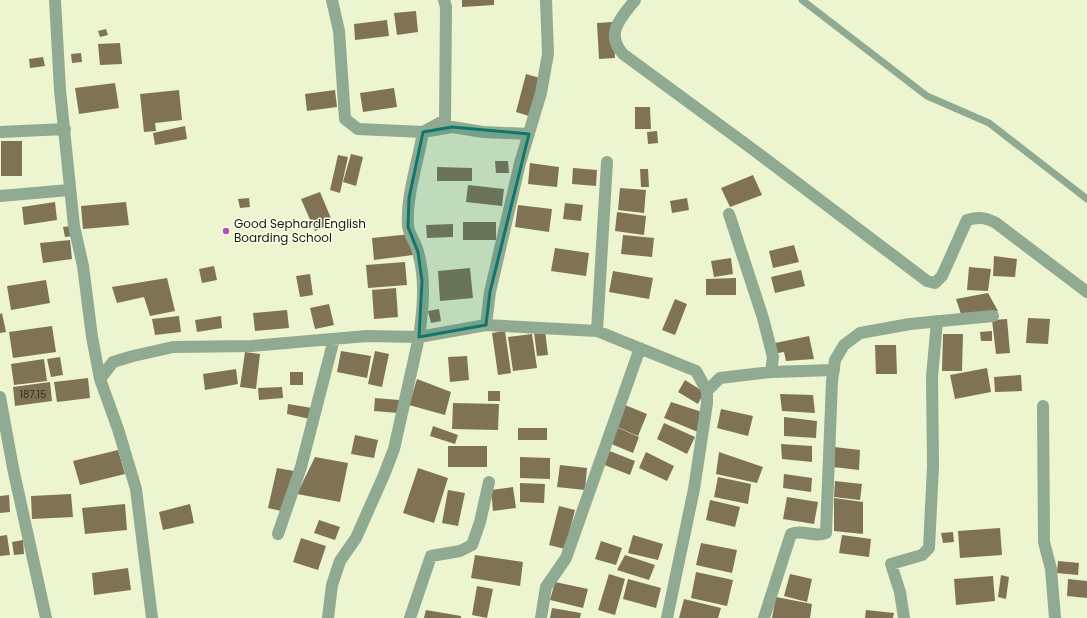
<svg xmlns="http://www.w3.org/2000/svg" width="1087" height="618" viewBox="0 0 1087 618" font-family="Poppins,sans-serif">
	<rect width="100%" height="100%" fill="#ecf4d0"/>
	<!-- building -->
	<path fill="#807355" d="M462 0H494V5L462 7Z
		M416 11 418 32 397 35 394 13Z
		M387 20 389 36 355 40 354 24Z
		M613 22 615 58 599 59 597 23Z
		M106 29 108 35 100 37 98 31Z
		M120 43 122 64 100 65 98 44Z
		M81 53 82 62 72 63 71 54Z
		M43 57 45 66 30 68 29 59Z
		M526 74 540 78 529 116 516 112Z
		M115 83 119 108 79 114 75 88Z
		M394 88 397 107 363 112 360 93Z
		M179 90 182 120 155 123 156 131 144 132 140 94Z
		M335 90 337 107 307 111 305 94Z
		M635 107H650L651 129H635Z
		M185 126 187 139 155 145 153 133Z
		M657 131 658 143 648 144 647 132Z
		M1 141H22V176H1Z
		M351 154 363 157 356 186 343 182Z
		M338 155 348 157 340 193 330 190Z
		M495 161H508L509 173H496Z
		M530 163 559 167 557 187 528 184Z
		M437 167 472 168V181H437Z
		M573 168 597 170 596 186 572 184Z
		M640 169H648L649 187H641Z
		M753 175 762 195 730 207 721 188Z
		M468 185 504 189 502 206 466 202Z
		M620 188 646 190 644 213 618 210Z
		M320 192 333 223 315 231 301 199Z
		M249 198 250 207 240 208 238 199Z
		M687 198 689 210 672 213 670 201Z
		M55 202 57 220 24 225 22 207Z
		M126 202 129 225 83 229 81 206Z
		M565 203 583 205 581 221 563 219Z
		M518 205 552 209 549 232 515 227Z
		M617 212 646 216 644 235 615 231Z
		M463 222H496V240H463Z
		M453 224V237L427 238 426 225Z
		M71 226 74 236 65 237 63 227Z
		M411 234 413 255 374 260 372 238Z
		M623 235 654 238 652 257 621 254Z
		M70 240 72 259 43 263 40 243Z
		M794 245 799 262 773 268 769 251Z
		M555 248 589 253 586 276 551 271Z
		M994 256 1017 259 1015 277 993 276Z
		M731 258 733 274 714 277 711 261Z
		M405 262 407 285 368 288 366 265Z
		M214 266 217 280 202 283 199 269Z
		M969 267 991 269 988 291 967 290Z
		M470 268 473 298 440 301 438 271Z
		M801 270 805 286 775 293 771 277Z
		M613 271 653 278 649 299 609 292Z
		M310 274 313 295 300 297 296 276Z
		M167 278 175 311 150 316 144 297 117 303 112 287Z
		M736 278V295H706V279Z
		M46 280 50 303 11 310 7 286Z
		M396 288 398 317 374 319 372 290Z
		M988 293 998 311 962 317 956 299Z
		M675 299 687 304 675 335 662 330Z
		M329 304 334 325 315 329 310 308Z
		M439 309 441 321 431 323 428 311Z
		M287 310 289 328 255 331 253 313Z
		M2 313 6 332 0 333V314Z
		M179 316 181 332 155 335 152 319Z
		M221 316 222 328 197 332 195 320Z
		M1028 318 1050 319 1048 344 1026 343Z
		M1007 319 1010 353 996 354 992 320Z
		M52 326 56 352 13 358 9 332Z
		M545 330 548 355 537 356 534 332Z
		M505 331 511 373 498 375 492 333Z
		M992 331V341H981L980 332Z
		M532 334 537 368 513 371 508 337Z
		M943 334H963L962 371H942Z
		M809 336 814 359 786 361 784 352 778 353 775 343Z
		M875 345H896L897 374H876Z
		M341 351 371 356 367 378 337 372Z
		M375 351 389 354 382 387 368 384Z
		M245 352 260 354 256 389 240 387Z
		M467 356 469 380 450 382 448 357Z
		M60 357 63 375 51 377 47 359Z
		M44 359 47 381 14 385 11 364Z
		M987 368 991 392 955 399 950 375Z
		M236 369 238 384 205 390 203 374Z
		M290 372H303V385H290Z
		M1021 375 1022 391 995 392 994 377Z
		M88 378 90 398 57 402 54 382Z
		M417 379 451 392 445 415 409 405Z
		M685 380 704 392 698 404 678 392Z
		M50 382 52 401 15 406 13 387Z
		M282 387 283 398 259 400 258 388Z
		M488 391H500V401H488Z
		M780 394 813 395 815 413 782 411Z
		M375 398 399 400 398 413 374 411Z
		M671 402 702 412 698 432 664 418Z
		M453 403 499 404 498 430 452 429Z
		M288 404 312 408 310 419 287 414Z
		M625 405 647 414 638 436 617 427Z
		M721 409 753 416 748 436 717 428Z
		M784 417 817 421 816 438 784 436Z
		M664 423 695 437 687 454 657 439Z
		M433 426 458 435 455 444 430 436Z
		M616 427 639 437 633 453 609 443Z
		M518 428H547V440H518Z
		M355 435 378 440 374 458 351 454Z
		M781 444 812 446V462L782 459Z
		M448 446H487V467H448Z
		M834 447 860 450 859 470 833 467Z
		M118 450 125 474 80 485 73 461Z
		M607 450 635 461 630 475 602 464Z
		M646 452 674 466 667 481 639 468Z
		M719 452 763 467 757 483 716 474Z
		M315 457 348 463 340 502 297 494Z
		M520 457 550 458V479L520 478Z
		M560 465 587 468 585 490 557 487Z
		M277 468 294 471 286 512 268 508Z
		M418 468 448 478 434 523 403 513Z
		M784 474 812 478 811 492 783 488Z
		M718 477 751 484 748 504 714 497Z
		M835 481 862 484 860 500 834 497Z
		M520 483 545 484 544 503 520 502Z
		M513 487 516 508 493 511 491 490Z
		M448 490 465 493 458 526 442 523Z
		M71 494 73 517 32 519 31 496Z
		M9 495 10 512 0 513V496Z
		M787 497 818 502 814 524 783 519Z
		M834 498 863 502V534L834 531Z
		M710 500 740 507 735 527 706 520Z
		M125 504 127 530 85 534 82 508Z
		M190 504 194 523 163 530 159 512Z
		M559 506 575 510 565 549 549 545Z
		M319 520 340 527 335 540 314 533Z
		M1000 528 1002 555 960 558 958 531Z
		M953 532 954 542 943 543 941 533Z
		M7 535 10 555 0 556V536Z
		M633 535 663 544 658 560 628 553Z
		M842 535 871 539 869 557 839 553Z
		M301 538 326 546 318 570 293 562Z
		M23 540 24 554 14 555 12 542Z
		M601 541 622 548 616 565 595 559Z
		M701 543 737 550 732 573 696 565Z
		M475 555 523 562 520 586 471 578Z
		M625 555 655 565 649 580 617 570Z
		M1058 561 1079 563 1078 575 1057 573Z
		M128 568 131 590 94 595 92 573Z
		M696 572 733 580 727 606 691 598Z
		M609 574 625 579 615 615 598 610Z
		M790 574 812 579 807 602 784 596Z
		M1001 575 1009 577 1006 599 998 597Z
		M993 576 995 601 956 605 954 579Z
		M628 579 661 588 656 608 623 599Z
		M1068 579 1087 581V598L1067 596Z
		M555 582 588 589 583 608 550 600Z
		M477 586 493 589 487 618 472 615Z
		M776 597 812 604 810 618H772Z
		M684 599 721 608 718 618H679Z
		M552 608 581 613 580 618H550Z
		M426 610 461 616V618H424Z
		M866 610 894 613 893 618H865Z"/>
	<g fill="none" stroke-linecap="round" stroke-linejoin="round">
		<!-- lane -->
		<path stroke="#90aa91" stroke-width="7" d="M802 0 927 96 989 123 1087 199"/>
		<!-- street -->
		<path stroke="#90aa91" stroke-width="12" d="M55 0 60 90 74 226 83 266 92 337 100 379 118 429 136 489 152 618
			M332 0 339 31 345 119 358 129 423 132C418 163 406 195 408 226 409 235 416 243 418 252 426 279 423 310 419 337L486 325
			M444 0 446 7 445 120 423 132 452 127 483 132 529 134
			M546 0 548 54 541 93 520 163 490 292 486 325 597 331 696 371 707 391V403L694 489 667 618
			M635 0C622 17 604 33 623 54L751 148 927 281 935 283 942 276 967 220C978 217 985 217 996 223L1087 292
			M0 132 65 129
			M0 196 69 190
			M597 331 607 162
			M771 372 834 370
			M100 379 113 362 133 356 173 347 252 346 367 336 419 337 394 449 384 475 356 538 340 561 332 585 328 618
			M707 391 720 378 771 372 773 357 763 318 729 214
			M0 397 13 468 46 618
			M1043 406 1044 542 1051 569 1055 618
			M278 534 301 467 334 339
			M410 618 431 556 460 551 472 545 480 522 489 482
			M541 618 546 587 566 558 640 348
			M764 618 791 534C803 529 814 538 826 533L832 381 835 360 844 345 860 333 910 324 993 316
			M904 618 900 592 891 564 922 555 929 548 933 466 932 377 937 321"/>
	</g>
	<!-- marked area -->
	<path fill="#0f766e" fill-opacity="0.2" stroke="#0f766e" stroke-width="3" stroke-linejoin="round" d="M452 127 529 134 490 292 486 325 419 337 422 281 418 252 408 227 409 198 423 132Z"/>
	<!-- markers -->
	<circle fill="#b350b6" stroke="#fbffea" stroke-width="1.5" cx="226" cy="231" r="4"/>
	<g text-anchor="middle" stroke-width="3" stroke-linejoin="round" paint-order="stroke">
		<!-- number labels -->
		<g font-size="10" fill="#30301e">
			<text x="33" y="398">187.15</text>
		</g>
		<!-- poi labels -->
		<g font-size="12" fill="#16190c" stroke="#fbffea" text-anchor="start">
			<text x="234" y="228">Good Sephard English<tspan x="234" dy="14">Boarding School</tspan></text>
		</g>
	</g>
</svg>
